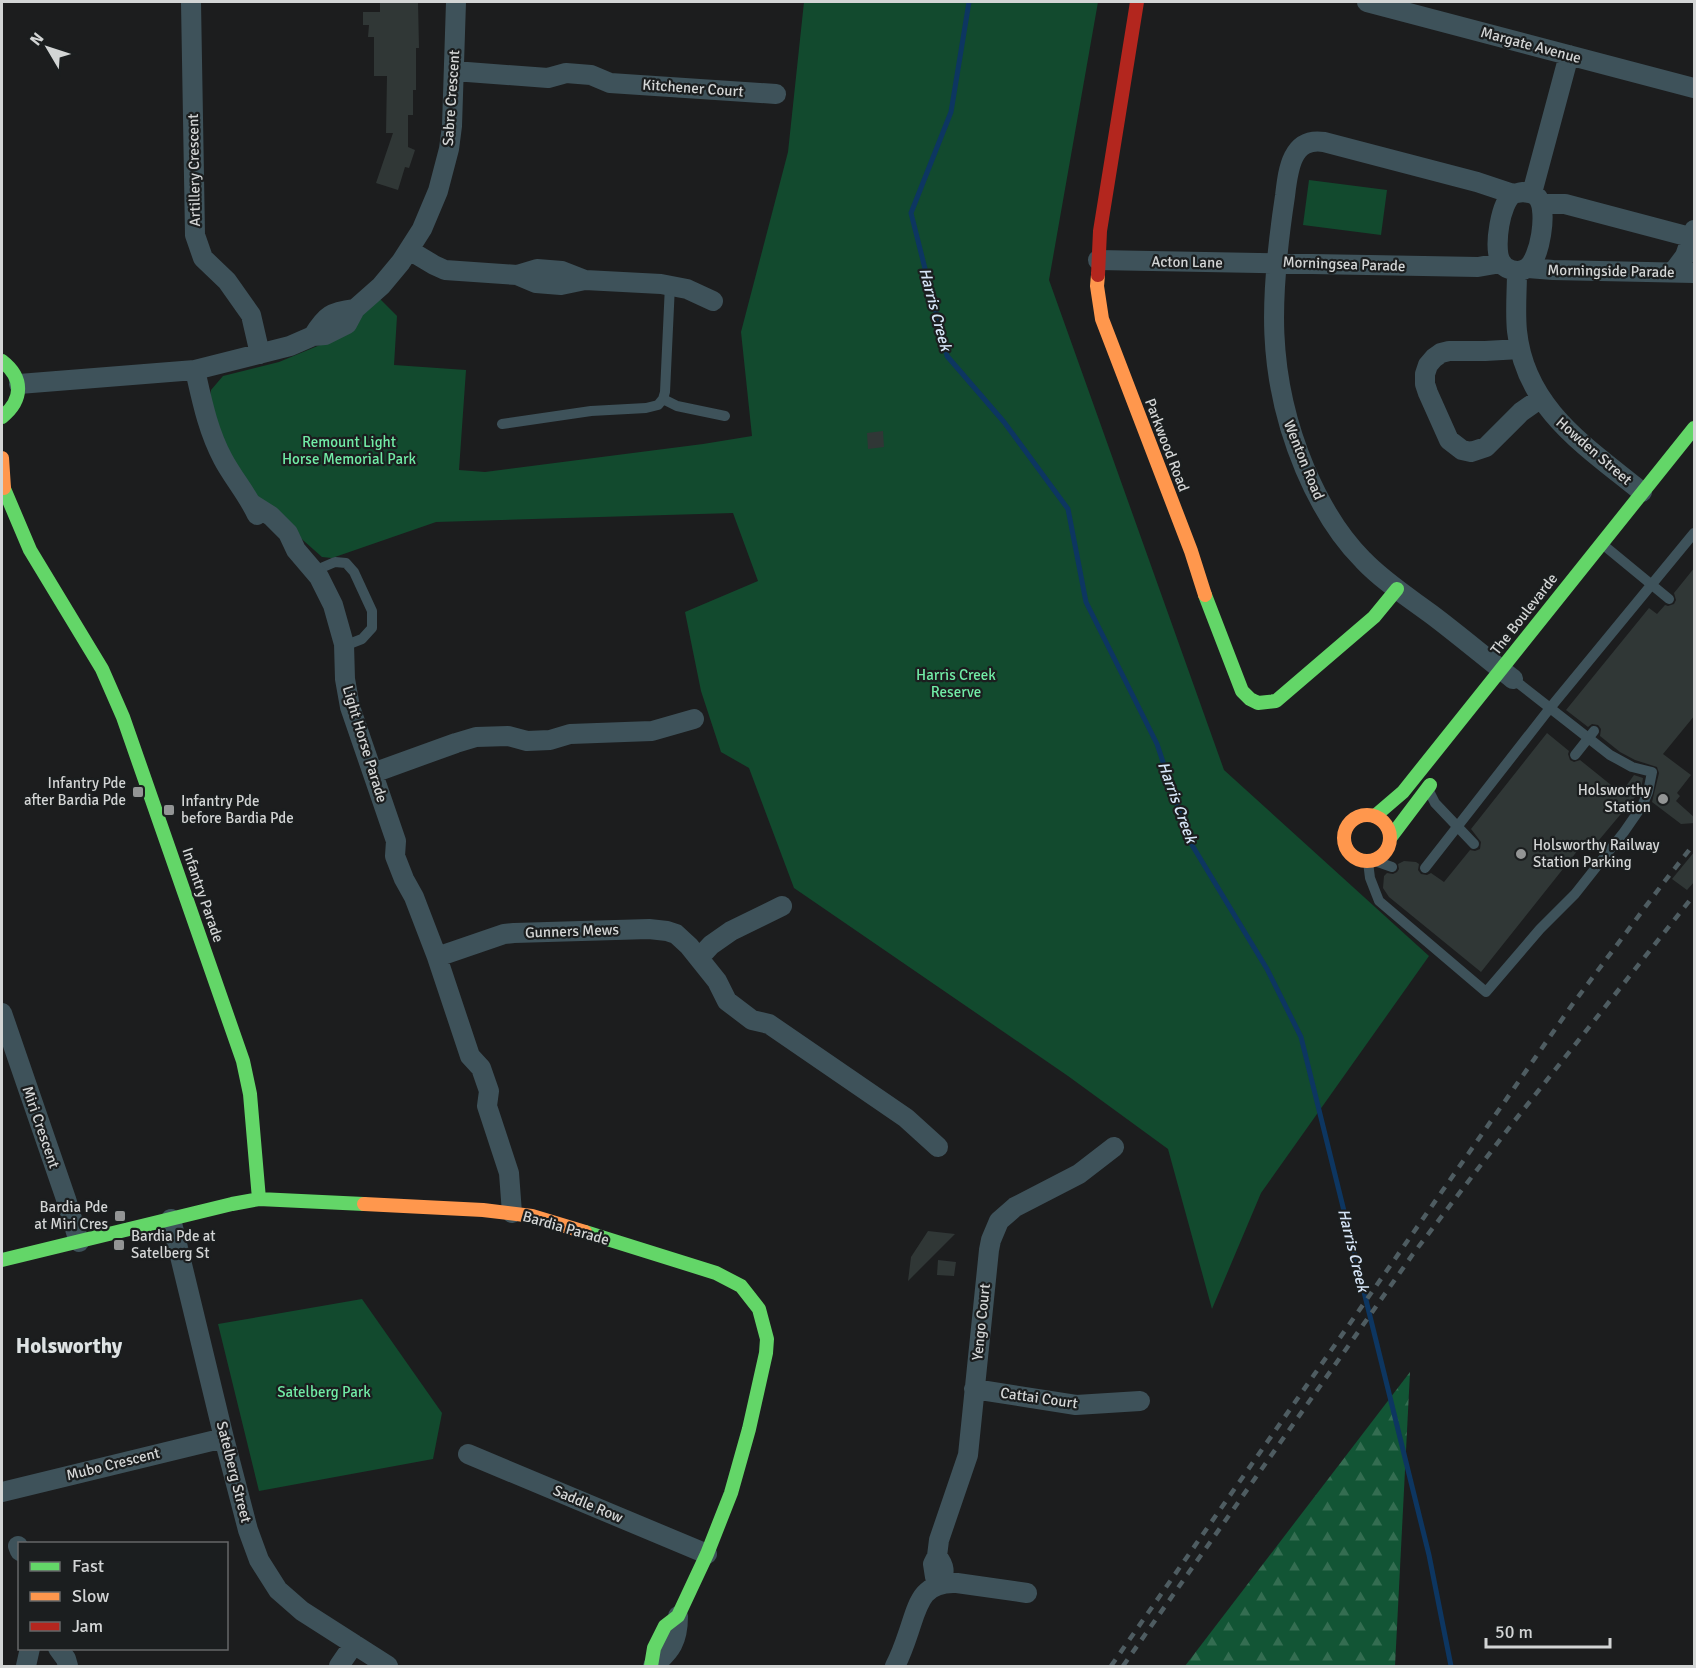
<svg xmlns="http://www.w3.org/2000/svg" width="1696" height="1668" viewBox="0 0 1696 1668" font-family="Signika,sans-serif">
	<defs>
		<pattern id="forest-firs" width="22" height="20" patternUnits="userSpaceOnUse" patternTransform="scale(1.5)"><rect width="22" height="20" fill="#125535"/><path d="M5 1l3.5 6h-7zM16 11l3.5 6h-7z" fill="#346d51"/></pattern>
	</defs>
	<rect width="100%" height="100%" fill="#1c1d1e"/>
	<!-- forest -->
	<path fill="url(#forest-firs)" d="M1410 1372 1395 1666H1185Z"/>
	<!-- green -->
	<path fill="#124a2e" d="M804 2H1098L1049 280 1224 770 1429 956 1261 1193 1212 1309 1168 1149 1068 1076 794 888 749 768 721 752 701 691 685 612 758 581 733 513 436 522 332 558 322 557 260 502 226 449 210 402 211 390 223 376 279 362 320 345 380 299 397 316 394 365 466 370 459 470 485 472 703 444 752 436 741 332 788 152Z
		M1309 180 1387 190 1381 235 1303 225Z
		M362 1299 442 1413 433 1459 259 1491 218 1324Z"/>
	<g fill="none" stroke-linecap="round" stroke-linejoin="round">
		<!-- stream -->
		<path stroke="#0d3661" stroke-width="5" d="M969 2 951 112 911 213 947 356 1004 422 1068 509 1086 602 1157 744 1189 840 1267 969 1301 1037 1429 1555 1451 1666"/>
	</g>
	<!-- building -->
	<path fill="#303736" d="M380 2H418L419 48H416V90H413V115H408V147L415 150 409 168 405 167 398 190 376 183 393 133H386L387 76H374V37H368L369 25H363V12H380Z
		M883 431 884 447 868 449 867 433Z
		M1695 567V715L1663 754 1691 775 1677 793 1680 796 1676 801 1695 818V823L1681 824 1652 802 1659 773 1657 767 1635 760 1620 752 1600 736 1601 729 1598 725 1592 724 1588 727 1566 710 1649 608 1657 614 1665 605 1668 606 1674 604 1676 600 1674 593Z
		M1547 733 1569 751 1568 754 1570 760 1574 762 1580 760 1621 793 1634 775 1643 778 1641 790 1594 846 1586 840 1481 972 1389 897 1383 888 1384 876 1387 873 1393 874 1397 872 1399 869 1398 864 1404 861 1416 862 1419 864 1418 870 1421 874 1427 875 1431 873 1444 882 1470 850 1475 851 1480 849 1481 842 1471 829Z
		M1695 851V881L1687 890 1672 879Z
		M928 1231 955 1234 908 1281 911 1257Z
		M938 1260 956 1262 954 1276 937 1275Z"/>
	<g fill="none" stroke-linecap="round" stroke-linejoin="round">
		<!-- lane -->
		<path stroke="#3e525a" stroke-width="10" d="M663 399 677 406 725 416
			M502 424 591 411 646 408 658 405 663 399 665 392 670 285
			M1601 543 1669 599
			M314 571 335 562 346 563 354 572 372 611V628L362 639 344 646
			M1429 791 1435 803 1474 844
			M1375 861 1392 867
			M1368 862 1370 878 1379 901 1486 992 1540 929 1575 894 1624 832 1642 806 1648 792 1652 772 1632 767 1610 755 1513 679
			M1425 868 1550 708 1694 533"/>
		<!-- street -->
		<path stroke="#3e525a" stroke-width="20" d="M191 2 195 235 203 258 227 281 251 315 260 354
			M1367 2 1694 88
			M454 71 548 78 566 73 591 75 610 83 776 94
			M1522 192C1529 193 1534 193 1538 198 1548 211 1540 259 1527 268 1518 274 1504 270 1500 260 1494 246 1500 203 1513 194 1516 193 1519 193 1522 192Z
			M1532 193 1569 55
			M1542 204H1565L1694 238
			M409 250 434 265 445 270 517 275 536 283 561 285 585 280 661 284 687 289 713 301
			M1098 260 1478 267 1501 263
			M1528 268 1553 270 1694 273
			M1517 271C1517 291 1515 311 1517 331 1525 409 1587 447 1642 492
			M1673 272 1685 256 1694 230
			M517 275 537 269 562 271 585 280
			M313 336C326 315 331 312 355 309
			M1520 349 1485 351H1449L1441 353 1434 358 1428 365 1425 374V384L1428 393 1449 440 1462 450 1471 452 1486 447 1521 412 1541 398
			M195 370C202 401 208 431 223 459 233 478 248 495 257 515
			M19 384 195 370 290 346 313 336 325 335 347 324 355 309 381 286 401 262 422 229 438 191 449 149 452 126 456 2
			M252 504 271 516 288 533 296 550 319 577 333 605 344 644 345 679 350 707 396 841 395 856 404 879 414 897 437 957 470 1056 481 1068 489 1091 487 1106 509 1173 512 1213
			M1513 679C1486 658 1459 635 1431 614 1408 597 1383 581 1363 560 1337 534 1319 502 1305 469 1265 374 1270 295 1285 196 1288 171 1291 137 1324 142L1477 182 1513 194
			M373 773 456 743 476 737 508 736 527 741 550 740 570 734 652 731 694 719
			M437 957 504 934 514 933 649 929 667 931 676 934 689 946 717 981 727 1001 752 1020 769 1024 906 1118 938 1147
			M699 958 711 945 731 931 782 906
			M2 1013 66 1199 79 1242
			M171 1219 224 1438 248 1530 259 1560 278 1590 302 1611 388 1666
			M974 1389 1076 1405 1140 1401
			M468 1454 707 1554
			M2 1492 224 1438
			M18 1546 20 1551
			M937 1556C945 1566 945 1572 941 1584L935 1577 933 1564 937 1556 939 1540 968 1455 989 1250 991 1240 999 1221 1015 1207 1079 1174 1114 1147
			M58 1648 66 1659 68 1666
			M26 1666 30 1648
			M339 1666 354 1644
			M653 1666C671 1651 678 1641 678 1616
			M895 1666C901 1655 905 1643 909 1631 918 1604 922 1581 957 1583L1027 1593"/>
		<!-- fast -->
		<path stroke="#63d668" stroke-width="14" d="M2 361C24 378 23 400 2 417
			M2 484 30 550 102 669 123 717 243 1061 250 1094 259 1199
			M1205 595 1242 691 1250 699 1258 703 1276 701 1374 617 1397 589
			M1375 816 1403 792 1694 428
			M1390 838 1430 785
			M585 1232 716 1273 741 1286 759 1309 767 1339 766 1353 749 1429 731 1493 707 1554 678 1616 665 1626 654 1648 651 1666
			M2 1260 232 1204 259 1199 364 1204"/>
		<!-- slow -->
		<path stroke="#ff974d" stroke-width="14" d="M1098 275 1097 286 1102 319 1191 551 1205 595
			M2 458 4 488
			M1344 838a23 23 0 1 1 46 0a23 23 0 1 1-46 0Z
			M364 1204 483 1210 532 1216 585 1232"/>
		<!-- jam -->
		<path stroke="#b3261e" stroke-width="14" d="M1098 275 1100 231 1137 2"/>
		<!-- rail -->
		<path stroke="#4e5c61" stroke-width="4.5" stroke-dasharray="8 8" stroke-linecap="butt" d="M1111 1666 1572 1005 1664 882 1694 844
			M1123 1666 1413 1254 1512 1124 1694 895"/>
		<!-- lane-bridge -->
		<path stroke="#3e525a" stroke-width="10" d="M1575 755 1594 731"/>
	</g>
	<!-- markers -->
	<g fill="#939595" stroke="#1b1e1f" stroke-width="2">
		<rect x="132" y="786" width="12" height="12" rx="3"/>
		<circle cx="1663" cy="799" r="6"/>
		<rect x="163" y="804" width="12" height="12" rx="3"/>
		<circle cx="1521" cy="854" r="6"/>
		<rect x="114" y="1210" width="12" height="12" rx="3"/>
		<rect x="113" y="1239" width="12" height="12" rx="3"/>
	</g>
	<g text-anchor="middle" stroke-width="4.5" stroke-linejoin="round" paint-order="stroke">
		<!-- street labels -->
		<g font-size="15" fill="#d3d5d5" stroke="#1b1e1f">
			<text transform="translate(1531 45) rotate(15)" y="5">Margate Avenue</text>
			<text transform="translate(693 88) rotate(4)" y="5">Kitchener Court</text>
			<text transform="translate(451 98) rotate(-86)" y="5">Sabre Crescent</text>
			<text transform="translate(194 170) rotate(-91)" y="5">Artillery Crescent</text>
			<text transform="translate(1187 262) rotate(1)" y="5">Acton Lane</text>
			<text transform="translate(1344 264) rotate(2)" y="5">Morningsea Parade</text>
			<text transform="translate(1611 271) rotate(1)" y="5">Morningside Parade</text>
			<text transform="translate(1167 445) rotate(69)" y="5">Parkwood Road</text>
			<text transform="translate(1594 451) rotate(41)" y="5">Howden Street</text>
			<text transform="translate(1304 460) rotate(68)" y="5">Wenton Road</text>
			<text transform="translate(1524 614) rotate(-52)" y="5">The Boulevarde</text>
			<text transform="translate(365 744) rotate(73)" y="5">Light Horse Parade</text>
			<text transform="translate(203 895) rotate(71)" y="5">Infantry Parade</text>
			<text transform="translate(572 931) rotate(-2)" y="5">Gunners Mews</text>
			<text transform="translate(41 1127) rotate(71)" y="5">Miri Crescent</text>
			<text transform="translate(566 1228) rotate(16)" y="5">Bardia Parade</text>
			<text transform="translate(981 1322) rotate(-84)" y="5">Yengo Court</text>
			<text transform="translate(1039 1398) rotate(8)" y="5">Cattai Court</text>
			<text transform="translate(113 1464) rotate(-14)" y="5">Mubo Crescent</text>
			<text transform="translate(234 1472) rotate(76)" y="5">Satelberg Street</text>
			<text transform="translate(588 1504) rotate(23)" y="5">Saddle Row</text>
		</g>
		<!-- park labels -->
		<g font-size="15" fill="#71eca6" stroke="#1b1e1f">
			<text x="349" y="447">Remount Light<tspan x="349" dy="17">Horse Memorial Park</tspan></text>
			<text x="956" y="680">Harris Creek<tspan x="956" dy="17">Reserve</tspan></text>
			<text x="324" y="1397">Satelberg Park</text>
		</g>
		<!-- poi labels -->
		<g font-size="15" fill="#d3d5d5" stroke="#1b1e1f" text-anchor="end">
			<text x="126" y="788">Infantry Pde<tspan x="126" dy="17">after Bardia Pde</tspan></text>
			<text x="1651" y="795">Holsworthy<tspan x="1651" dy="17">Station</tspan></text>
			<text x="181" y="806" text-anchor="start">Infantry Pde<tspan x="181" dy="17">before Bardia Pde</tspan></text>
			<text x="1533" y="850" text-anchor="start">Holsworthy Railway<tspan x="1533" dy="17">Station Parking</tspan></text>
			<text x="108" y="1212">Bardia Pde<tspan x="108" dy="17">at Miri Cres</tspan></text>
			<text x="131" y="1241" text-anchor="start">Bardia Pde at<tspan x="131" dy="17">Satelberg St</tspan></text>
		</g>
		<!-- water labels -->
		<g font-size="16" font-style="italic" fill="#d6e5f7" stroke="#1b1e1f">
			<text transform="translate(936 309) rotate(75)" y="6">Harris Creek</text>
			<text transform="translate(1178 802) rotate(70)" y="6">Harris Creek</text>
			<text transform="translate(1354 1250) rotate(76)" y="6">Harris Creek</text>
		</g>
		<!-- district labels -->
		<g font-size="21" font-weight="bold" fill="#dee3e4" stroke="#1b1e1f">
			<text x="69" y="1353">Holsworthy</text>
		</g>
	</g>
	<!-- border -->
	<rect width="1696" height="1668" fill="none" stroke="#d3d5d5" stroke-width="6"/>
	<!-- legend -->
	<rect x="18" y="1542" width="210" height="108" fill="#1b1e1f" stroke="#656768" stroke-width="1.5"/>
	<rect x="30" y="1562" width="30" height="9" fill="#63d668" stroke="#656768" stroke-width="1.5"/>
	<text x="72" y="1572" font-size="18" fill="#d3d5d5">Fast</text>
	<rect x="30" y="1592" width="30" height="9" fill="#ff974d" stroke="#656768" stroke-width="1.5"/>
	<text x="72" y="1602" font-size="18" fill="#d3d5d5">Slow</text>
	<rect x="30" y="1622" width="30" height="9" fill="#b3261e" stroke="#656768" stroke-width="1.5"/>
	<text x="72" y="1632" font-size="18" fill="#d3d5d5">Jam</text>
	<!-- north arrow -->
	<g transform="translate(48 48) rotate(309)" stroke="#1b1e1f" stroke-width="4.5" paint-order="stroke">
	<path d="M0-4.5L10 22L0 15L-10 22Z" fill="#d3d5d5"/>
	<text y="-9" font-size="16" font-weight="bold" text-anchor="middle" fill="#d3d5d5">N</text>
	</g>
	<!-- scale -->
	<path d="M1486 1638v9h124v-9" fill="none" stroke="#d3d5d5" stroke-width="3"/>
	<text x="1495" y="1638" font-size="18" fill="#d3d5d5" stroke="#1b1e1f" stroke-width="4.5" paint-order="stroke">50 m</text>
</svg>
